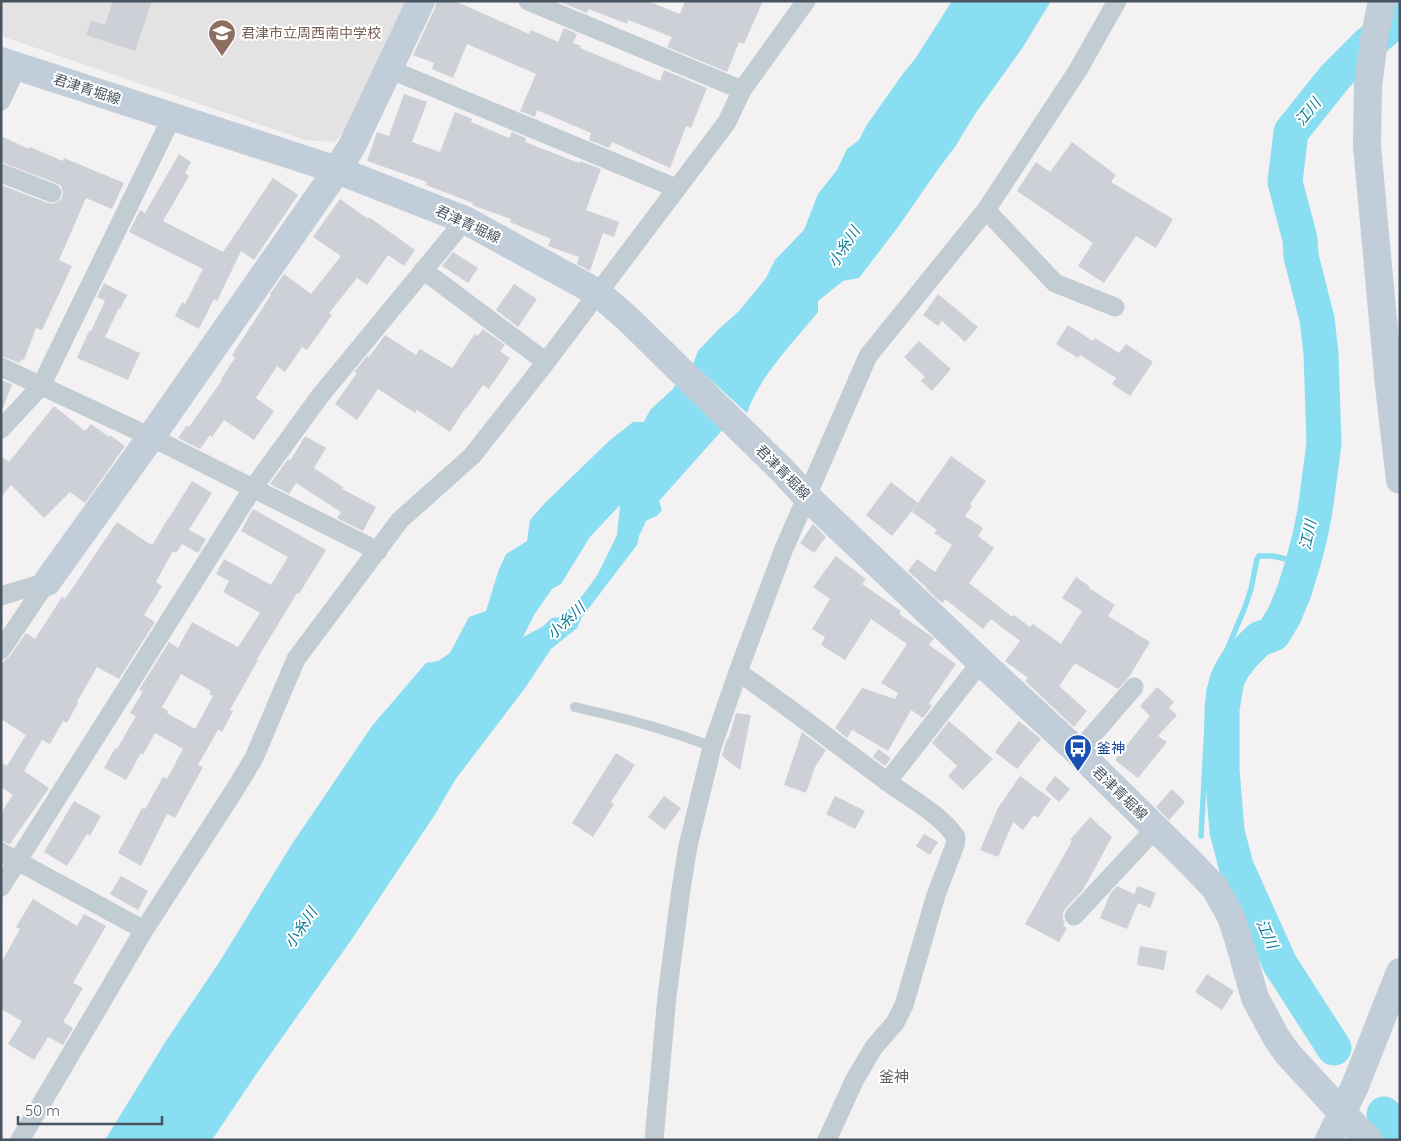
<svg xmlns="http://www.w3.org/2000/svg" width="1401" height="1141" viewBox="0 0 1401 1141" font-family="Quicksand,'Noto Sans JP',sans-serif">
	<rect width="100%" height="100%" fill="#f3f1f1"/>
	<!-- education -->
	<path fill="#e4e2e3" d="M1 1H408L347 129 334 142 305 140 1 36Z"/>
	<!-- water -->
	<path fill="#8adef1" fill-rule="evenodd" d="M952 1H1051L1023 47 975 114 955 147 939 168 898 227 859 278 843 281 818 301V312C793 343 760 375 747 413L693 364 698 351 718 330 740 310 766 278 775 260 804 230 818 194 837 170 847 149 859 140 866 126 902 75 915 59Z
		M678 381 725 427 659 501 662 510 658 515 646 521 639 536 637 545 582 617 577 628 551 649 525 688 455 780 434 816 354 936 257 1073 212 1140H105L166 1041 220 961 292 844 372 726 426 663 438 661 450 653 469 617 486 611 498 572 506 554 527 541 530 520 546 502 609 441 633 422H644L650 410 673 389ZM620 505 617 535 598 574 583 595 560 617 552 618 542 627 523 637 534 615 552 589 561 584 590 537Z"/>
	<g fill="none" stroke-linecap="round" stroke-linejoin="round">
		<!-- stream -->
		<path stroke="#8adef1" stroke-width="5.5" d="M1201 836 1209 690 1217 667 1227 650 1245 607 1251 589 1257 559 1259 556H1273L1303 563"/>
		<!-- river -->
		<path stroke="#8adef1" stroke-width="35" d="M1334 1048 1280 964 1236 866 1227 831 1222 770V709L1227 680 1233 668 1242 656 1259 639 1273 634 1284 616 1294 592 1303 563 1310 536 1315 511 1324 444 1321 354 1317 319 1301 256 1300 239 1285 182 1291 132 1335 77 1366 46 1400 17
			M1384 1114 1400 1130"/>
	</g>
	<!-- building -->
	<path fill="#cdd0d6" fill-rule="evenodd" d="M113 1H152L135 51 86 35 91 21 105 25Z
		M436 1H455L529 34 531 30 558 42 564 28 577 34 573 43 581 46 580 48 660 81 664 70 707 88 691 128 686 126 670 168 612 142 609 148 589 140 591 133 537 110 535 117 520 111 536 74 467 44 453 78 432 69 434 63 413 55 435 8Z
		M558 1H647L680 14 685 1H763L744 44 739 42 727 72 667 47 672 37 628 20 627 24 589 9 587 13Z
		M404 94 427 102 412 142 440 152 455 112 472 119 471 122 509 138 512 132 526 138 525 142 579 163 580 161 601 169 586 210 619 222 614 237 603 233 590 271 577 264 579 257 548 246 551 239 510 222 511 219 472 205 473 203 426 185 427 182 367 161 377 132 389 136Z
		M1 136 29 149 30 147 63 161 64 158 124 183 112 209 86 198 59 260 72 266 42 330 36 328 24 360 21 359 20 363 1 356V185L48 203 53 204 59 201 62 198 63 192 61 186 56 183 1 162Z
		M1072 142 1116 175 1111 182 1173 219 1156 248 1136 236 1104 283 1078 266 1093 243 1017 191 1036 162 1050 172Z
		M179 154 191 162 185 173 189 176 163 221 223 252 273 178 298 195 254 260 241 251 217 301 214 299 199 329 175 316 182 302 185 304 203 269 129 232 140 210 145 213Z
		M340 199 368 219 369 217 415 250 404 266 388 255 367 285 357 278 329 313 332 315 307 350 302 347 285 372 277 366 256 398 274 411 254 440 224 420 212 437 210 435 200 449 178 438 187 425 189 427 222 380 221 379 235 358 232 355 271 295 270 294 284 274 311 294 341 256 313 237Z
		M453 252 478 268 468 283 442 266Z
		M104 283 127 295 120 309 119 308 105 337 140 353 128 380 77 358 89 331H91L105 301 97 297Z
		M514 284 537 299 518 327 496 310Z
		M938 294 978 327 965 342 942 321 938 326 923 315Z
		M1068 325 1093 341 1095 338 1119 353 1126 344 1153 362 1130 396 1112 384 1116 378 1080 355 1078 358 1056 344Z
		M483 329 505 345 500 351 510 358 489 389 483 385 467 408 466 407 450 432 417 410 415 413 378 389 357 420 335 404 357 373 354 372 367 356 369 357 385 335 416 355 420 349 452 368 475 334 478 336Z
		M919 341 951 369 932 391 921 381 925 377 904 357Z
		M1 380 12 384 3 408H1Z
		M54 406 85 431 91 424 109 437 110 435 125 446 85 503 70 492 44 518 11 485 1 497V456L9 462Z
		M305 436 326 448 314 468 343 487 342 489 376 507 363 531 337 518 341 512 296 483 289 494 270 484 288 459 290 461Z
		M951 456 986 481 970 504 972 506 965 516 983 528 978 536 994 548 969 583 1012 617 1014 615 1030 627 1033 624 1061 644 1082 611 1062 598 1076 577 1089 586V588L1115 605 1108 616 1150 642 1129 677 1118 689 1075 663 1059 686 1087 711 1074 727 1025 681 1028 678 1005 661 1020 641 991 619 983 629 945 599 943 603 938 600 926 588V587L908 571 917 559 935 572 952 545 934 533 937 530 912 512 918 503 892 536 866 515 891 482 918 503Z
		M192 481 212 493 189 530 206 539 198 553 182 544 176 553 173 551 156 582 162 586 144 615 155 622 119 679 97 667 77 702 78 703 67 723 63 721 50 744 42 740 24 771 49 788 10 844 1 841V813L13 795 1 787V762L7 766 26 735 1 719V666L5 660 10 656 26 633 35 639 62 597 65 599 117 522 151 545 152 543 153 544 168 518H169Z
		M253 509 326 550 299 594 297 593 257 659 258 660 230 710 233 711 222 732 218 730 198 765 203 767 175 818 167 814 141 866 118 853 142 808 145 809 163 777 167 779 183 749 155 733 143 755 141 753 126 780 104 768 115 748 117 749 136 716 130 713 143 691 139 690 169 642 178 648 192 622 238 647 260 613 223 592 229 581 216 574 224 559 271 585 288 557 241 531ZM181 674 211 691 209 694 213 696 195 729 167 713 168 711 162 707Z
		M813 524 826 537 814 553 800 543Z
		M836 556 866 579 862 584 901 611 899 614 931 636 934 638 929 645 956 664 929 703 932 706 923 718 911 710 888 751 852 730 847 738 835 728 862 688 895 699 898 693 881 683 907 644 871 619 845 660 821 645 825 637 812 629 830 599 813 587Z
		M1157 687 1174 702 1169 708 1177 715 1158 736 1167 742 1138 778 1115 760 1150 716 1140 706Z
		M736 713 751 715 740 770 722 756 726 741 729 737Z
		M949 721 993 759 963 790 948 776 957 766 932 743Z
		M1019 721 1041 739 1017 769 995 752Z
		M802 732 826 750 815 767 806 793 784 785Z
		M878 749 891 758 885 766 873 757Z
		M616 753 635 765 611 802 614 804 593 837 572 823Z
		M1020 776 1051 799 1038 818 1034 815 1023 830 1013 822 998 857 980 850 998 808Z
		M1055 776 1070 789 1059 802 1045 789Z
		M1172 789 1185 802 1169 820 1156 807Z
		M664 796 681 808 665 830 648 817Z
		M835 796 865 811 855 829 826 814Z
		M74 801 101 816 90 836 87 834 67 866 44 852Z
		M1090 817 1112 837 1083 890 1066 908 1063 913V919L1065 922 1063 926 1067 928 1059 942 1025 924 1072 841 1070 840Z
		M924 834 938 842 930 855 916 846Z
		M121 876 148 891 138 910 110 894Z
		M1117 886 1134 894 1138 886 1156 893 1150 908 1138 903 1127 929 1100 918 1110 894Z
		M33 899 77 926 84 914 106 926 73 983 83 988 63 1022 73 1028 63 1045 48 1037 34 1060 8 1044 22 1021 1 1009V963L20 929 16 927Z
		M1140 946 1167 951 1164 970 1137 965Z
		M1207 974 1234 991 1222 1010 1195 992Z"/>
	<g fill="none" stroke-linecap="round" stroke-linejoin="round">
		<!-- lane -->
		<path stroke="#c1ccd3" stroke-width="10" d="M575 707C622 718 668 729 712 747"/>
		<!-- street -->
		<path stroke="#c1ccd3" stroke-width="19" d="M528 1 742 90
			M389 69 676 188
			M1 101 17 67
			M1 173 52 193
			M986 210 1055 283 1115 307
			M423 270 546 362
			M1 367 151 437 378 551
			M1 429 41 386 172 117
			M1 596 47 582
			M1 650 47 582
			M738 672C788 706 836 744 885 780 909 798 938 812 956 837L955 845 936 895 904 1005 895 1023 874 1047 855 1079 827 1140
			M1078 752 1134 687
			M887 782 981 662
			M1 852 144 930
			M1 887 253 488 320 396 465 220
			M1074 916 1156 828
			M20 1140 144 930 234 791 254 758 296 659 400 520 472 456 546 362 727 122 742 90 806 1
			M654 1140 667 996 681 889 688 846 712 747 738 672 783 551 868 356 986 210 1078 70 1117 1"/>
		<!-- secondary -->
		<path stroke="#c1cdd8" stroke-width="28" d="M1382 1 1374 40 1368 86 1367 146 1389 386 1400 480
			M1 61 337 170 465 220 598 293 628 319 780 468 807 497 981 662 1078 752 1192 864 1215 888 1231 917 1238 938 1255 998 1276 1037 1287 1053 1342 1113 1369 1140
			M47 582 151 437 337 170 352 146 421 1
			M1329 1140 1355 1086 1400 972"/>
	</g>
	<!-- icons -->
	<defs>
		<g id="school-pin" transform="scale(1.4375)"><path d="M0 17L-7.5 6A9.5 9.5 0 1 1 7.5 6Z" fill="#8d6e63" stroke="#fff"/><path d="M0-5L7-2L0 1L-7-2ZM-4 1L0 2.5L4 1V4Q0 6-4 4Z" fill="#fff"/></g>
		<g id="bus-pin" transform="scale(1.4375)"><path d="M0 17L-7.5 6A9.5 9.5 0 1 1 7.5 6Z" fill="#1a4fb4" stroke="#fff"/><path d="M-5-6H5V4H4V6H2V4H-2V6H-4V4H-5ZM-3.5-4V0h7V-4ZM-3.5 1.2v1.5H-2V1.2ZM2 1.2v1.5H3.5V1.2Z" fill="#fff"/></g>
	</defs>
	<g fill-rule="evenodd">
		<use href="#school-pin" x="222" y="33"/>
		<use href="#bus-pin" x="1078" y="748"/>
	</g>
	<g text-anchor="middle" stroke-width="4" stroke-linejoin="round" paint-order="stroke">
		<!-- education labels -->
		<g font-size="14" fill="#785e54" stroke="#fff" text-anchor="start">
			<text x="241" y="38">君津市立周西南中学校</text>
		</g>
		<!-- street labels -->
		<g font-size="14" fill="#485560" stroke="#fff">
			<text transform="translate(87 89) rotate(18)" y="5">君津青堀線</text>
			<text transform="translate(468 224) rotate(25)" y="5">君津青堀線</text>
			<text transform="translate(783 472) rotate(45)" y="5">君津青堀線</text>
			<text transform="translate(1120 793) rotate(44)" y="5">君津青堀線</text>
		</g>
		<!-- transit labels -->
		<g font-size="14" fill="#164399" stroke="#fff" text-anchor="start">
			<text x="1097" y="753">釜神</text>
		</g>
		<!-- water labels -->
		<g font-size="15" font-style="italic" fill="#087b94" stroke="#fff">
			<text transform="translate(1308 112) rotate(-51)" y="5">江川</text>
			<text transform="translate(844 247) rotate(-57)" y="5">小糸川</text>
			<text transform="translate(1308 535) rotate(-78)" y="5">江川</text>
			<text transform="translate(566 621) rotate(-43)" y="5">小糸川</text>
			<text transform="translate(301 928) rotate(-56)" y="5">小糸川</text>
			<text transform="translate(1267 934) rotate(66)" y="5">江川</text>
		</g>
		<!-- neighbourhood labels -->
		<g font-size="15" fill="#5d6166" stroke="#fff">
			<text x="894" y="1082">釜神</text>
		</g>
	</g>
	<!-- border -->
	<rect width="1401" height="1141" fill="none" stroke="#485560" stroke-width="5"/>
	<!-- scale -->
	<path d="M18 1116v8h144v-8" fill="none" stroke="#485560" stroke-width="2.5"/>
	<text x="25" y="1116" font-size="15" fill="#485560" stroke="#ffffff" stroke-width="4" paint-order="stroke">50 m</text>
</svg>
